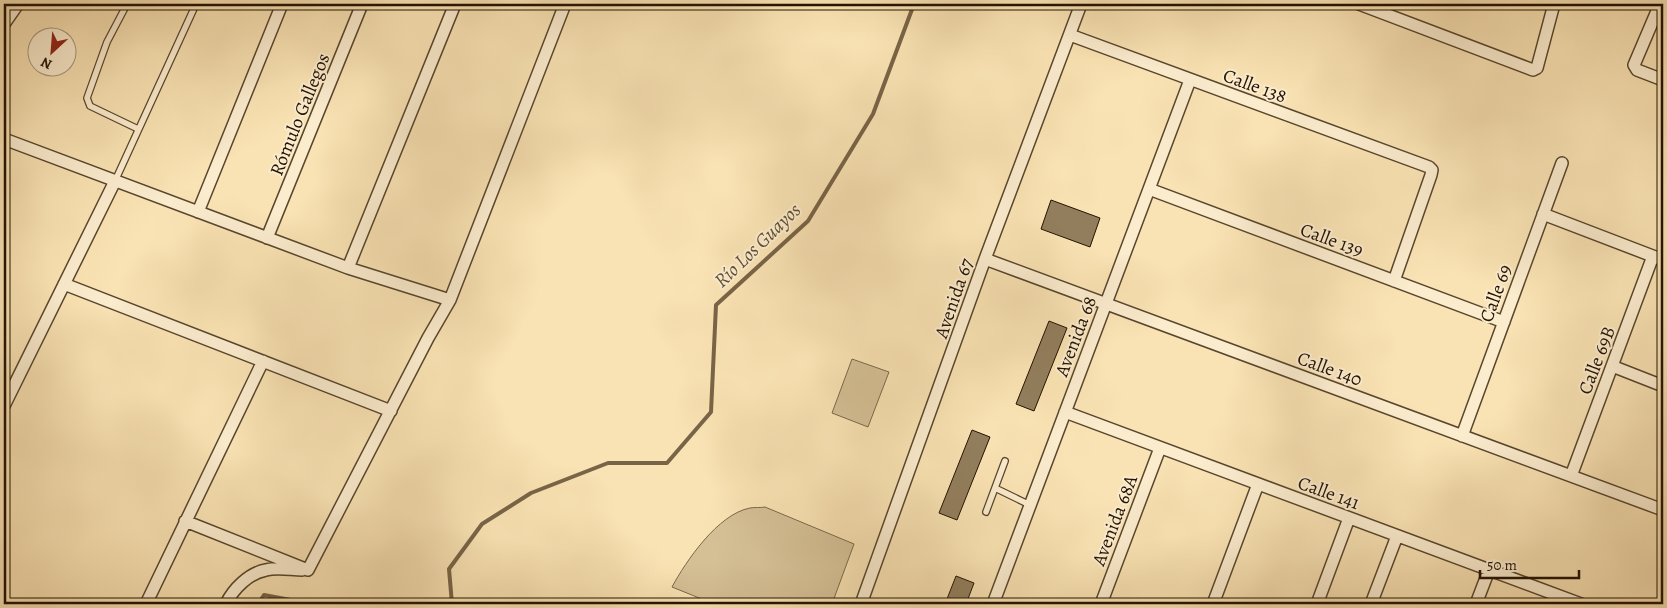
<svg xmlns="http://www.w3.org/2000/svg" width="1667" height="608" viewBox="0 0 1667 608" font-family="Alegreya,serif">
	<rect width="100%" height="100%" fill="#f9e2b3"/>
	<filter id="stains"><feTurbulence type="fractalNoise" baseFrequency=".004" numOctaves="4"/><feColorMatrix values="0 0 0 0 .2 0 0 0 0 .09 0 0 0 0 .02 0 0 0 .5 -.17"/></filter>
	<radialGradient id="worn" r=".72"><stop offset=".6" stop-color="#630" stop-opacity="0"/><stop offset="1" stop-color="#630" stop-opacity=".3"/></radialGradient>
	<!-- green -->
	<path fill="#d5bf95" stroke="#7c684a" d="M852 359 889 372 868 427 832 413Z
		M765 507 854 544 832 604H714L672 587C686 561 718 514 750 508 755 507 760 508 765 507Z"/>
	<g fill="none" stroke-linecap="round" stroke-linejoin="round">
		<!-- stream -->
		<path stroke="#786447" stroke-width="4" d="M258 604 264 595 312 604
			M452 604 449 569 482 524 531 493 608 463H667L711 412 716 305 808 221 873 114 914 4"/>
	</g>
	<!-- building -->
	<path fill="#927e5d" stroke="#231200" d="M1051 200 1100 218 1090 247 1041 229Z
		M1049 321 1067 328 1034 411 1016 404Z
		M972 430 990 437 957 520 939 513Z
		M956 576 974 583 966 604H945Z"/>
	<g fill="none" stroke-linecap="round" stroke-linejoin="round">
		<!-- service casing -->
		<g stroke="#58462d" stroke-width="8">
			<path id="service" d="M127 4 107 42 87 98 90 106 138 129
				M115 181 196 4
				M995 488 1030 505
				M986 512 1005 461"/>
		</g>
		<!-- minor casing -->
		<g stroke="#58462d" stroke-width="14">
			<path id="minor" d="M1359 4 1533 70 1537 68 1554 4
				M1660 4 1634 65 1637 70 1663 80
				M4 24 18 4
				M1070 35 1429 167 1432 170 1431 175 1394 281
				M4 139 348 268 450 300
				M1149 189 1504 322
				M198 212 282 4
				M1543 214 1663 260
				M267 238 362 4
				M985 259 1663 510
				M348 268 455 4
				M64 284 391 411
				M1612 366 1663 386
				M4 406 115 181
				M1065 412 1581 604
				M1462 436 1562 163
				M1571 476 1653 256
				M185 521 308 570
				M308 570 428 338 450 300 565 4
				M146 604 263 361
				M226 604C233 589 249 573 266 570 277 567 291 570 302 570
				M861 604 985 259 1081 4
				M993 604 1190 80
				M1101 604 1160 448
				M1213 604 1258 484
				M1317 604 1349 518
				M1371 604 1397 536
				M1476 604 1489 570"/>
		</g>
		<!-- service -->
		<use href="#service" stroke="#fbecce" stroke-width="5.5"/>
		<!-- minor -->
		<use href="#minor" stroke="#fbecce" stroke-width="11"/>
	</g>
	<g text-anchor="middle" stroke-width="4" stroke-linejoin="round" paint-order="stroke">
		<!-- street labels -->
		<g font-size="19" fill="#231200" stroke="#fbecce">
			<text transform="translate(1255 85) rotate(20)" y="7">Calle 138</text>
			<text transform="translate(299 114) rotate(-68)" y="7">Rómulo Gallegos</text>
			<text transform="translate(1332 239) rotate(20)" y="7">Calle 139</text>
			<text transform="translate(1495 293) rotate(-70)" y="7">Calle 69</text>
			<text transform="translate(953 298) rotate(-71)" y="7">Avenida 67</text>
			<text transform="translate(1075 336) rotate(-69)" y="7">Avenida 68</text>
			<text transform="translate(1596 360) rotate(-69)" y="7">Calle 69B</text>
			<text transform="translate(1330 368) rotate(20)" y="7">Calle 140</text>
			<text transform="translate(1329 492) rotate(20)" y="7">Calle 141</text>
			<text transform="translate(1114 520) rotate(-69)" y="7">Avenida 68A</text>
		</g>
		<!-- water labels -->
		<g font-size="20" font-style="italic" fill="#625035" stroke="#fbecce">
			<text transform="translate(757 245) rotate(-44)" y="7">Río Los Guayos</text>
		</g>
	</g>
	<!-- margin -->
	<rect width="1667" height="608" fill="none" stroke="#f9e2b3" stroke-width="20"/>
	<rect x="5" y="5" width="1657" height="598" fill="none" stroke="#231200" stroke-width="2.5"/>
	<rect x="10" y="10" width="1647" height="588" fill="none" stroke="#231200"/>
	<!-- north arrow -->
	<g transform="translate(52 52) rotate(206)"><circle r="24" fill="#fbecce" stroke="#a5957c"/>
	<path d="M0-4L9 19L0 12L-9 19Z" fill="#8f2418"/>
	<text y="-8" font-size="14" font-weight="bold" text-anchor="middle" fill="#231200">N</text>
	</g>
	<!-- scale -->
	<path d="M1480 570v8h99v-8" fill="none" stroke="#231200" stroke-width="2.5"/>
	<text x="1487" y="570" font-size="15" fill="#231200" stroke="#fbecce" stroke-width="4" paint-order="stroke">50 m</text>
	<rect width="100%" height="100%" filter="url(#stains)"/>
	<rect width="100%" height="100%" fill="url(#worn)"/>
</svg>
